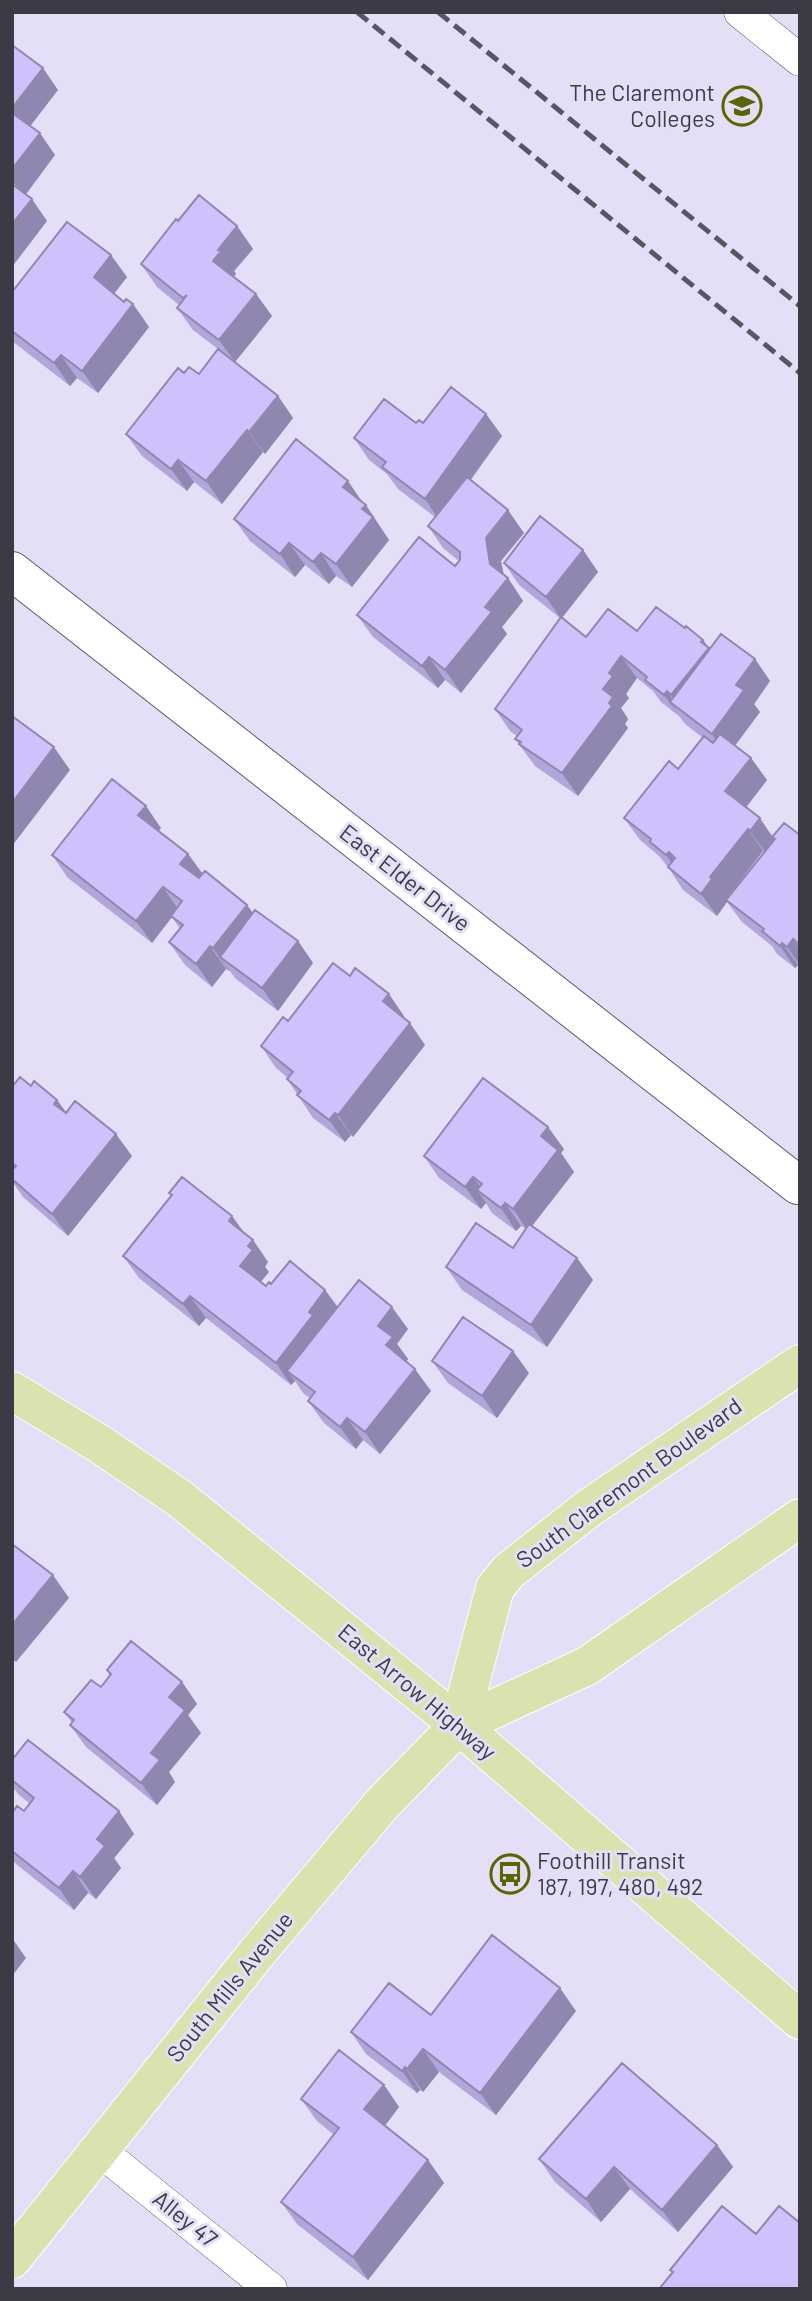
<svg xmlns="http://www.w3.org/2000/svg" width="812" height="2301" viewBox="0 0 812 2301" font-family="Barlow,sans-serif">
	<rect width="100%" height="100%" fill="#e4dff7"/>
	<g fill="none" stroke-linecap="round" stroke-linejoin="round">
		<!-- lane casing -->
		<g stroke="#5c586c" stroke-width="33">
			<path id="lane" d="M740 12 800 60
				M98 2149 271 2289"/>
		</g>
		<!-- street casing -->
		<g stroke="#5c586c" stroke-width="40">
			<path id="street" d="M12 571 798 1185"/>
		</g>
		<!-- primary casing -->
		<g stroke="#fff" stroke-width="40">
			<path id="primary" d="M12 1391 98 1443 179 1498 459 1725 800 2020
				M459 1725 495 1588 509 1571 589 1508 800 1364
				M12 2259 256 1954 382 1804 459 1725 587 1666 800 1518"/>
		</g>
		<!-- lane -->
		<use href="#lane" stroke="#fff" stroke-width="32"/>
		<!-- street -->
		<use href="#street" stroke="#fff" stroke-width="38"/>
		<!-- primary -->
		<use href="#primary" stroke="#dae2b0" stroke-width="38"/>
		<!-- rail -->
		<path stroke="#585662" stroke-width="5" stroke-dasharray="14 7" stroke-linecap="butt" d="M357 12 800 373
			M438 12 800 306"/>
	</g>
	<!-- wall -->
	<path fill="#b1a6d9" fill-rule="evenodd" d="M178 221 237 226 253 249 234 271 236 274 234 277 256 294 272 316 235 362 278 396 293 418 265 454 263 452 222 504 194 482 187 491 142 456 126 434 184 373 199 374 218 349 193 330 177 308 179 305 157 287 141 264Z
		M127 277 114 294 124 302 133 304 149 327 98 393 77 378 70 386 12 341V292Z
		M486 414 502 436 471 480 524 533 501 561 504 575 508 578 523 601 502 627 507 634 461 693 445 680 438 688 373 637 357 615 455 566 459 561 443 548 428 526 435 517 398 489 387 474 369 460 354 438 416 423Z
		M363 503 389 540 352 587 336 576 329 584 305 565 295 577 250 541 234 519Z
		M583 550 598 572 562 618 586 637 637 631 685 628 703 640 710 649 755 659 770 681 754 704 760 712 735 746 751 758 767 780 746 807 773 836 800 835V967L798 965 795 968 777 954 772 946 742 922 727 902 717 916 683 890 668 867 659 856 640 840 624 818 678 769 702 737 685 724 680 717 661 702 653 691 637 678 626 694 629 698 621 708 628 719 625 724 628 728 578 796 535 766 515 739 517 736 510 731 495 709 560 618 519 585 504 563ZM763 851 764 852 726 899Z
		M161 828 159 831 188 854 203 874 247 905 253 913 298 941 313 963 278 1011 236 979 229 970V971L226 969 212 987 185 965 169 942 180 929 172 917 152 943 68 878 52 855Z
		M404 1016 403 1018 425 1045 353 1137 351 1135 345 1142 313 1118 287 1079 288 1078 276 1068 261 1046 288 1021Z
		M31 1086 57 1100 66 1112 132 1156 68 1236 23 1197 12 1181V1087Z
		M564 1149 561 1153 574 1172 532 1226 577 1258 593 1280 547 1347 462 1290 446 1267 513 1248 526 1229 521 1226 516 1231 492 1213 486 1203 481 1209 439 1178 424 1156Z
		M169 1193 232 1216 244 1233 253 1240 268 1262 265 1267 269 1272 261 1282 266 1286 271 1284 325 1290 338 1307 408 1329 397 1344 408 1359 406 1362 431 1391 380 1454 363 1440 356 1449 324 1423 308 1401 310 1398 303 1393 295 1381 291 1385 206 1318 199 1326 139 1278 123 1256 171 1196Z
		M432 1361 529 1373 497 1418 448 1383Z
		M107 1670 182 1682 197 1704 188 1715 201 1733 169 1772 175 1782 157 1805 86 1747 70 1725 72 1723 64 1712 101 1687 110 1675Z
		M12 1760 119 1811 134 1834 114 1858 121 1868 96 1899 88 1893 74 1910 16 1864 12 1859V1813L24 1811 30 1804 18 1794 12 1786Z
		M576 2011 496 2115 439 2072 423 2092 420 2090 417 2093 366 2054 351 2032 431 2015Z
		M384 2085 399 2107 385 2126 428 2160 444 2183 368 2280 297 2224 281 2202 334 2135 317 2121 301 2099Z
		M717 2145 733 2167 678 2232 630 2189 601 2222 555 2182 539 2159Z"/>
	<!-- shaded-wall -->
	<path fill="#9087b0" d="M43 68 58 90 25 133 12 115V108Z
		M40 133 55 155 24 197 12 181V169Z
		M32 199 47 221 12 267V224Z
		M237 226 253 249 234 271 236 274 229 283 213 261 218 250Z
		M111 255 127 277 109 300 94 277Z
		M256 294 272 316 235 362 219 340Z
		M133 304 149 327 98 393 82 371Z
		M61 355 77 378 70 386 54 363Z
		M278 396 293 418 265 454 249 432Z
		M486 414 502 436 440 521 425 499Z
		M247 430 263 452 222 504 206 481Z
		M178 460 194 482 187 491 171 469Z
		M348 481 363 503 343 487Z
		M366 505 389 540 352 587 336 564 362 509Z
		M508 510 524 533 501 561 505 582 508 578 523 601 502 627 507 634 461 693 445 670 490 564 486 538Z
		M289 543 305 565 295 577 280 554Z
		M583 550 598 572 561 619 546 597Z
		M321 553 336 576 329 584 313 562Z
		M703 640 724 670 684 713 671 695Z
		M621 656 637 678 626 694 629 698 621 708 628 719 625 724 628 728 578 796 562 773 609 703 603 689 609 673Z
		M429 657 445 680 438 688 422 666Z
		M755 659 770 681 754 704 760 712 727 756 712 734 736 685Z
		M667 691 680 710 670 702 680 717 664 695Z
		M54 747 70 770 12 846V803Z
		M751 758 767 780 741 814 725 791Z
		M146 806 161 828 154 837 138 815Z
		M760 818 775 841 766 853 750 831Z
		M748 829 763 851 726 899 728 901 726 900 727 902 717 916 701 894 710 877Z
		M669 852 684 875 682 878 666 855Z
		M188 854 204 876 196 887 180 864Z
		M163 887 178 909 152 943 136 921Z
		M247 905 263 927 220 957 229 970V971L213 948Z
		M793 939 800 949V965L787 947Z
		M298 941 313 963 278 1011 262 988Z
		M782 943 798 965 795 968 780 946Z
		M210 946 226 969 212 987 196 964Z
		M389 994 404 1016 398 1023 383 1001Z
		M410 1023 425 1045 353 1137 338 1115Z
		M57 1100 73 1122 54 1104Z
		M335 1113 351 1135 345 1142 329 1120Z
		M548 1127 564 1149 561 1153 574 1172 528 1231 513 1209 541 1136Z
		M116 1134 132 1156 68 1236 52 1214Z
		M473 1177 489 1199 477 1190 486 1203 481 1209 465 1187Z
		M505 1203 521 1226 516 1231 501 1208Z
		M232 1216 248 1238 229 1221Z
		M253 1240 268 1262 265 1267 269 1272 255 1288 240 1266 248 1246Z
		M577 1258 593 1280 547 1347 531 1325Z
		M325 1290 341 1312 287 1371 295 1381 291 1385 276 1363 309 1312Z
		M190 1296 206 1318 199 1326 183 1304Z
		M392 1307 408 1329 397 1344 408 1359 402 1367 386 1345 378 1326Z
		M513 1351 529 1373 497 1418 482 1396Z
		M415 1369 431 1391 380 1454 365 1432Z
		M347 1418 363 1440 356 1449 340 1427Z
		M53 1575 69 1598 16 1662 12 1658V1625Z
		M182 1682 197 1704 188 1715 201 1733 169 1772 175 1782 157 1805 141 1783 169 1697Z
		M119 1811 134 1834 114 1858 121 1868 96 1899 80 1877 97 1839Z
		M73 1871 88 1893 74 1910 59 1888Z
		M12 1938 26 1958 12 1976Z
		M560 1988 576 2011 496 2115 480 2093Z
		M423 2049 439 2072 423 2092 407 2069Z
		M405 2067 420 2090 417 2093 402 2071Z
		M384 2085 399 2107 380 2132 364 2109Z
		M717 2145 733 2167 678 2232 662 2210Z
		M428 2160 444 2183 368 2280 353 2257Z
		M614 2167 630 2189 601 2222 586 2199Z"/>
	<!-- building -->
	<path fill="#cec1fc" stroke="#9087b0" stroke-width="2" d="M12 45 43 68 12 108Z
		M12 113 40 133 12 169Z
		M12 184 32 199 12 224Z
		M199 195 237 226 218 250 221 251 213 261 256 294 219 340 177 308 187 295 183 298 141 264 176 219 178 221Z
		M67 222 111 255 94 277 124 302 126 299 133 304 82 371 61 355 54 363 12 331V292Z
		M218 349 278 396 249 432 247 430 206 481 178 460 171 469 126 434 178 368 184 373 189 367 199 374Z
		M451 387 486 414 425 499 382 467 386 462 354 438 384 399 416 423 419 420 423 423Z
		M296 439 348 481 343 487 366 505 362 509 373 517 336 564 321 553 313 562 289 543 280 554 234 519Z
		M467 477 508 510 486 538 490 564 508 578 485 607 492 612 445 670 429 657 422 666 357 615 419 537 455 566 460 560V552L428 526Z
		M540 516 583 550 546 597 504 563Z
		M656 607 685 628 686 626 703 640 701 642 709 648 671 695 667 691 664 695 645 680 647 677 621 656 609 673 613 676 603 689 613 697 609 703 612 706 562 773 519 744 521 742 515 739 522 730 495 709 561 617 586 637 608 609 637 631Z
		M721 634 755 659 736 685 744 690 712 734 670 702Z
		M12 716 54 747 12 803Z
		M720 734 751 758 725 791 760 818 750 831 748 829 710 877 712 879 701 894 668 867 675 858 669 852 666 855 650 842 651 839 624 818 669 761 678 769 704 736 713 743Z
		M112 779 146 806 138 815 188 854 180 864 199 878 205 871 247 905 213 948 210 946 196 964 169 942 183 925 171 916 182 901 163 887 136 921 52 855Z
		M784 823 800 835V945L793 939 787 947 782 943 780 946 762 931 764 929 726 900 775 839 772 837Z
		M255 910 298 941 262 988 220 957Z
		M333 963 350 976 355 968 389 994 383 1001 410 1023 338 1115 335 1113 329 1120 297 1095 301 1091 287 1079 293 1072 261 1046 283 1017 288 1021Z
		M20 1077 31 1086 34 1081 57 1100 54 1104 66 1113 75 1101 116 1134 52 1214 12 1179V1170L16 1166 12 1163V1087Z
		M483 1078 548 1127 541 1136 558 1150 513 1209 505 1203 501 1208 477 1190 482 1184 473 1177 465 1187 424 1156Z
		M182 1177 232 1216 229 1221 253 1240 248 1246 253 1250 240 1266 266 1286 269 1282 271 1284 290 1261 325 1290 309 1312 313 1315 276 1363 190 1296 183 1304 123 1256 172 1195 169 1193Z
		M476 1223 513 1248 529 1224 577 1258 531 1325 446 1267Z
		M359 1280 392 1307 378 1326 393 1337 386 1345 415 1369 365 1432 347 1418 340 1427 308 1401 315 1392 287 1371Z
		M463 1317 513 1351 482 1396 432 1361Z
		M12 1544 53 1575 12 1625Z
		M131 1641 182 1682 169 1697 185 1710 151 1753 160 1760 141 1783 70 1725 74 1720 64 1712 91 1680 101 1687 111 1674 107 1670Z
		M28 1740 119 1811 97 1839 105 1846 80 1877 73 1871 59 1888 12 1851V1813L17 1806 24 1811 34 1798 12 1780V1760Z
		M492 1935 560 1988 480 2093 423 2049 407 2069 405 2067 402 2071 351 2032 389 1983 431 2015Z
		M339 2050 384 2085 364 2109 428 2160 353 2257 281 2202 339 2128 301 2099Z
		M622 2063 717 2145 662 2210 614 2167 586 2199 539 2159Z
		M722 2206 756 2234 779 2206 800 2223V2289H659L673 2272 670 2270Z"/>
	<!-- icons -->
	<defs>
		<g id="university-ring" transform="scale(2.0125)"><circle r="9.5" fill="#e4dff7" stroke="#5b6404" stroke-width="1.5"/><path d="M0-5L7-2L0 1L-7-2ZM-4 1L0 2.5L4 1V4Q0 6-4 4Z" fill="#5b6404"/></g>
		<g id="bus-ring" transform="scale(2.0125)"><circle r="9.5" fill="#e4dff7" stroke="#5b6404" stroke-width="1.5"/><path d="M-5-6H5V4H4V6H2V4H-2V6H-4V4H-5ZM-3.5-4V0h7V-4ZM-3.5 1.2v1.5H-2V1.2ZM2 1.2v1.5H3.5V1.2Z" fill="#5b6404"/></g>
	</defs>
	<g fill-rule="evenodd">
		<use href="#university-ring" x="742" y="106"/>
		<use href="#bus-ring" x="510" y="1874"/>
	</g>
	<g text-anchor="middle" stroke-width="6" stroke-linejoin="round" paint-order="stroke">
		<!-- poi labels -->
		<g font-size="23" fill="#3c3a44" stroke="#e4dff7" text-anchor="end">
			<text x="715" y="101">The Claremont<tspan x="715" dy="26">Colleges</tspan></text>
			<text x="537" y="1869" text-anchor="start">Foothill Transit<tspan x="537" dy="26">187, 197, 480, 492</tspan></text>
		</g>
		<!-- street labels -->
		<g font-size="23" fill="#3c3a44" stroke="#e4dff7">
			<text transform="translate(405 878) rotate(38)" y="8">East Elder Drive</text>
			<text transform="translate(629 1483) rotate(-36)" y="8">South Claremont Boulevard</text>
			<text transform="translate(417 1692) rotate(40)" y="8">East Arrow Highway</text>
			<text transform="translate(230 1987) rotate(-51)" y="8">South Mills Avenue</text>
			<text transform="translate(185 2219) rotate(39)" y="8">Alley 47</text>
		</g>
	</g>
	<!-- border -->
	<rect width="812" height="2301" fill="none" stroke="#3c3a44" stroke-width="28"/>
</svg>
